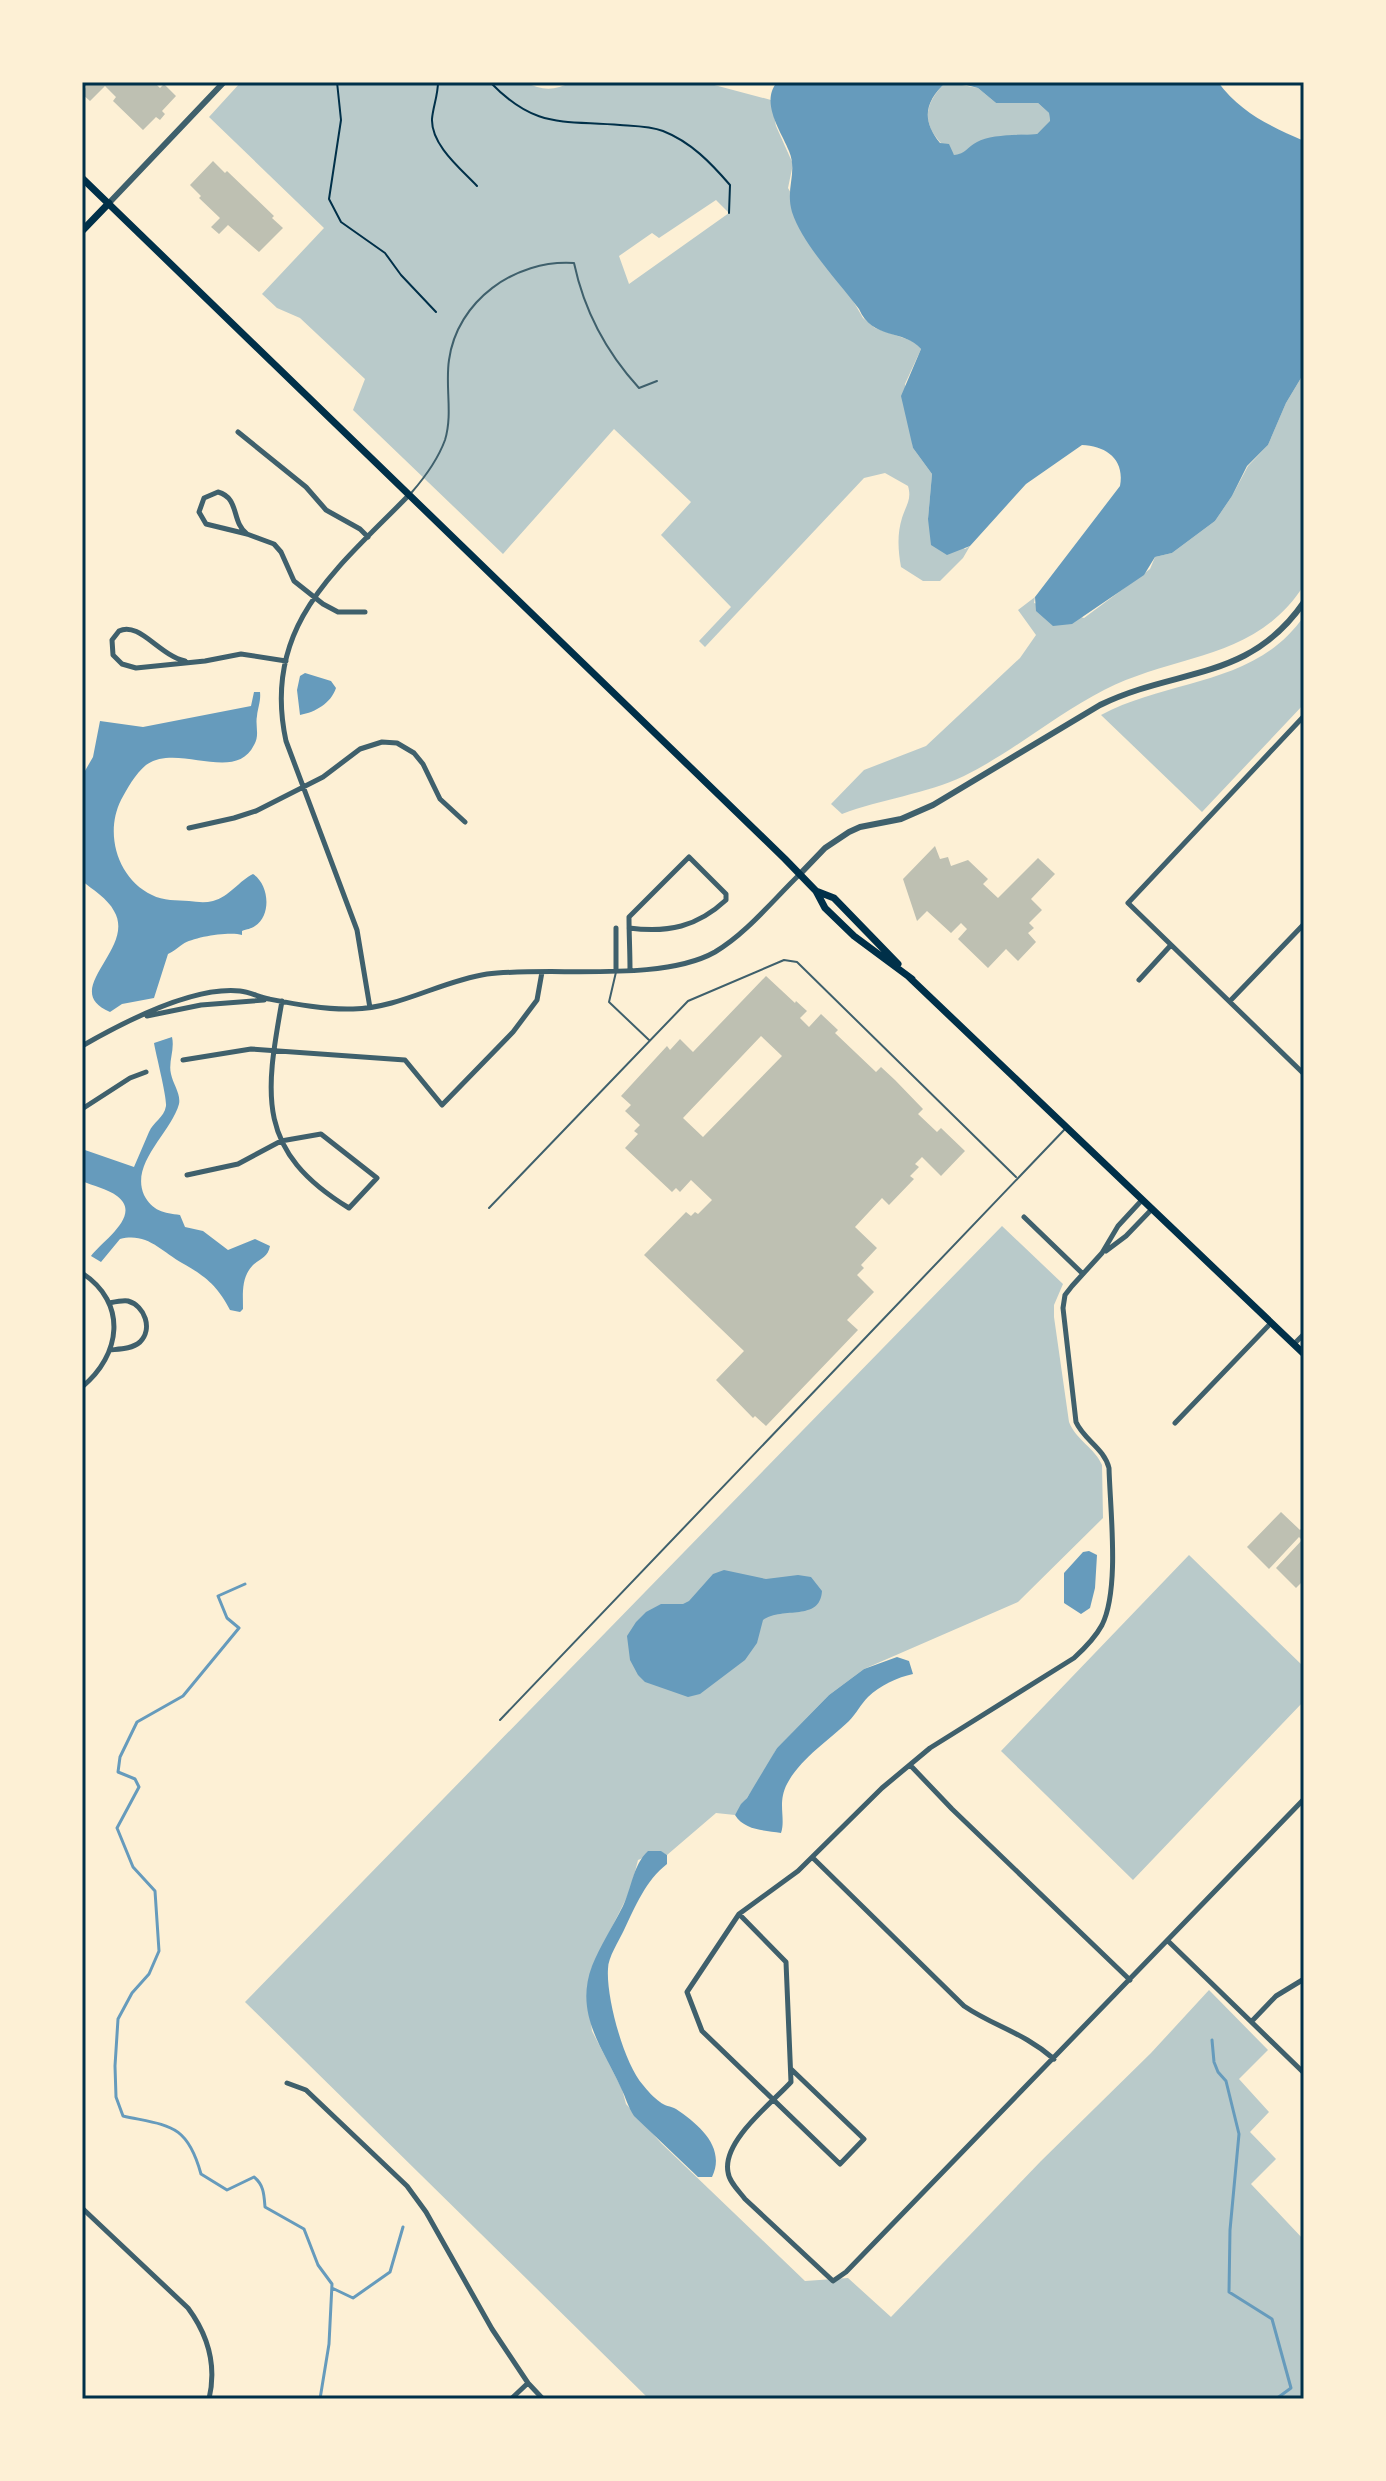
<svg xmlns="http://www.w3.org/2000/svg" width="1386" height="2481" viewBox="0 0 1386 2481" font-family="Manrope,sans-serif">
	<rect width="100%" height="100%" fill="#fdf0d5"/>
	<!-- green -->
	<path fill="#b9caca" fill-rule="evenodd" d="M241 82H525C542 91 555 91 571 82H703L771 100 776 126 793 164 788 188 863 318 875 328 915 342 921 349 905 384 913 448 932 474 928 519 965 549 970 546 963 558 940 581H923L901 567C898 550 897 534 902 518 906 505 912 500 908 486L885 473 864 478 705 647 699 641 731 607 661 535 691 502 614 429 503 554 353 410 365 379 300 318 277 308 262 294 324 228 209 117ZM716 200 729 213 629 284 619 256 652 233 659 238Z
		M946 82 978 88 996 103H1038L1049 113 1050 122 1037 134C1013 135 981 135 964 154L954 155C925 132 917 110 946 82Z
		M1304 373V585C1256 661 1176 653 1104 690 1055 715 1013 752 964 776 926 794 881 799 842 814L831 804 864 770 926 746 1020 658 1036 635 1018 610 1035 597 1034 603 1084 618 1150 569 1155 557 1172 553 1215 521 1232 496 1248 466 1268 445 1286 403Z
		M1304 616V704L1202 812 1101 715C1170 678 1256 686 1304 616Z
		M1002 1226 1063 1284 1054 1305V1317L1069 1422C1076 1440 1095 1448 1102 1465L1103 1518 1018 1602 864 1669 829 1695 777 1748 762 1776 735 1815 716 1813 667 1855 660 1851 638 1860 630 1891 592 1967 587 1989 592 2031 622 2089 626 2104 661 2143 805 2281 848 2278 891 2317 1041 2161 1151 2053 1209 1990 1268 2050 1239 2079 1269 2112 1250 2132 1276 2159 1251 2184 1304 2240V2399H649L245 2002Z
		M1189 1555 1304 1667V1701L1133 1880 1001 1751Z"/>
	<!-- water -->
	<path fill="#669bbc" d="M777 82H946C925 102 921 119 940 143L949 144 954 155C966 154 967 147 977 142 990 134 1021 135 1037 134L1050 121 1049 113 1038 103H996L978 88 955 82H1218C1241 113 1270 126 1304 141V373L1286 403 1268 445 1247 466 1232 496 1215 521 1172 553 1155 557 1144 575 1072 624 1053 626 1036 611 1035 597 1120 486C1125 459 1106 446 1082 445L1026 484 970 546 947 555 931 545 928 519 932 474 913 448 901 396 921 349C904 329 872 340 859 309 838 281 803 245 792 212 785 188 798 173 789 151 781 131 760 103 777 82Z
		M305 673 331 681 336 688C331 703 316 712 300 715L297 690 300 676Z
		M254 692H260C261 701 258 707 257 716 255 726 260 735 254 745 235 784 177 742 146 765 135 774 127 789 121 800 104 834 118 879 152 895 163 901 177 900 189 901 197 902 205 903 213 901 229 897 240 880 253 874 269 884 272 915 255 926 251 929 247 929 242 931V935C230 931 193 937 183 944 178 947 175 951 168 954L154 998 122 1004 110 1012C58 990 137 949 114 911 108 899 92 889 82 881V776L93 757 100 721 143 727 251 706Z
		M172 1037C175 1050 168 1062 171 1074 173 1084 181 1094 179 1104 171 1133 130 1163 144 1195 152 1211 164 1213 180 1215L185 1227 203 1231 228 1250 255 1239 270 1246C268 1257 261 1258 253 1265 241 1277 243 1294 243 1309L240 1312 230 1310C217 1285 205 1276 182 1263 161 1251 147 1232 120 1239L101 1262 91 1256C102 1241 143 1215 117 1196 108 1189 93 1186 82 1181V1149L134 1167C139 1155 144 1144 149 1132 153 1122 164 1118 166 1106 167 1097 156 1055 154 1043Z
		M1089 1551 1097 1555 1095 1588 1090 1608 1081 1614 1064 1603V1573L1083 1552Z
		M724 1570 766 1579 798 1575 811 1577 822 1591C820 1622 783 1606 763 1620L757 1643 745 1660 700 1694 688 1697 645 1682 638 1675 630 1660 627 1636 636 1622 646 1612 661 1604H683L689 1601 713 1574Z
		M897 1657 909 1661 913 1674C898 1677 879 1686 868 1697 861 1704 856 1714 849 1721 828 1741 800 1759 787 1784 777 1803 786 1818 781 1833 765 1830 745 1831 735 1815L741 1804 747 1798 777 1748 829 1695 864 1669Z
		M648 1851H661L667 1855V1864C646 1880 635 1907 624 1930 619 1941 608 1957 608 1969 606 1997 624 2064 643 2085 647 2090 654 2098 660 2102 664 2106 671 2106 676 2109 700 2125 726 2148 712 2177H698L634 2116C628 2107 626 2098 621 2088 603 2048 574 2014 592 1966 600 1946 613 1926 623 1906 632 1887 633 1865 648 1851Z"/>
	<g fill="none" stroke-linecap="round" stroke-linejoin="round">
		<!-- stream -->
		<path stroke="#669bbc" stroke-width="3" d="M245 1584 218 1596 227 1618 239 1628 183 1696 137 1722 120 1757 118 1772 135 1779 139 1787 117 1828 133 1867 155 1891 159 1951 149 1974 132 1993 118 2019 115 2066 116 2097 123 2116C169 2126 187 2123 201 2174L227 2190 254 2177C264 2185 264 2195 265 2207L304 2229 318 2265 332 2284 329 2344 320 2399
			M1212 2040 1214 2062 1218 2072 1226 2081 1239 2134 1230 2230 1229 2292 1272 2319 1291 2388 1276 2399
			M332 2288 353 2298 390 2272 403 2227"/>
	</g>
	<!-- building -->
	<path fill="#bec0b2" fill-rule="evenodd" d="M82 82H154L160 88 164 84 176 96 162 111 165 114 160 120 156 117 143 130 113 101 116 97 105 86 90 101 82 94 86 87Z
		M213 161 225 173 227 171 274 216 272 218 283 228 259 252 228 225 219 234 211 227 220 218 199 198 201 196 190 185Z
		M935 846 940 859 948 857 951 866 968 860 988 879 983 884 998 898 1038 858 1055 874 1031 899 1042 910 1029 923 1034 928 1028 933 1036 942 1018 961 1006 949 988 968 958 939 967 929 961 923 951 933 927 911 917 921 903 879Z
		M766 976 795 1003 796 1001 807 1011 800 1018 809 1027 821 1014 838 1030 835 1033 876 1072 881 1067 895 1080 923 1109 918 1114 937 1132 941 1128 965 1151 941 1176 922 1157 915 1164 919 1167 910 1176 914 1179 889 1205 882 1198 855 1227 877 1248 861 1265 864 1268 857 1275 874 1292 847 1320 858 1330 766 1426 755 1416 753 1418 716 1380 744 1351 644 1255 686 1212 691 1216 695 1212 698 1214 712 1200 691 1180 680 1192 676 1188 672 1192 625 1148 638 1134 634 1131 640 1125 625 1111 631 1105 621 1096 667 1046 670 1050 680 1039 693 1052ZM761 1036 782 1056 703 1137 683 1118Z
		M1281 1512 1300 1530 1304 1526V1580L1296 1588 1276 1568 1302 1540 1299 1537 1269 1569 1247 1547Z"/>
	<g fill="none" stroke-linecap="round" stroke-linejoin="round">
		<!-- path -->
		<path stroke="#003049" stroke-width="2" d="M337 82 341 120 329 199 341 222 385 253 401 275 436 312
			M438 82C438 95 433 107 432 119 431 145 461 169 477 186
			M490 82C535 129 561 120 620 125 634 126 650 126 663 131 691 142 711 163 730 185L729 213"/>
		<!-- service -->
		<path stroke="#3f606c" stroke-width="2" d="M412 492C425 477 438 459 445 440 453 414 445 386 449 360 457 301 515 259 574 263 584 310 607 353 639 388L657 381
			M616 972 609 1002 649 1040
			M489 1208 688 1001 784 960 797 962 1016 1177
			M500 1720 1065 1129"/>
		<!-- minor -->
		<path stroke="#3f606c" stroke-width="5" d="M238 432 306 487 326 510 360 529 368 537
			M247 534C231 522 240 498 218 492L204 498 199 512 206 524 247 534 274 544 281 552 294 581 323 604 338 612H365
			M185 661C159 655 139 621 119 631L112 640 113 655 122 664 136 668 205 661 241 654 286 661
			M1304 716 1128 903 1304 1074
			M189 828 234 818 256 811 323 777 360 749 382 742 397 743 414 753 423 764 440 799 465 822
			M616 928V970
			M629 928C668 933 697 927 726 900V894L689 857 629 917C629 934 630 952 630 969
			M1139 980 1171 945
			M1230 1001 1304 924
			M370 1008 357 930 286 741C261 626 337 569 408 496
			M147 1016 201 1005 264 1000
			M82 1046C122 1023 193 986 240 991 250 992 259 997 269 999 295 1004 326 1010 353 1009 400 1008 441 981 487 974 551 966 660 983 715 952 747 933 773 900 800 874
			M183 1060 251 1049 405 1060 442 1105 513 1032 537 1000 542 972
			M82 1109 130 1078 146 1072
			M187 1175 238 1164 281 1141 321 1134 377 1178 349 1208C256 1151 265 1096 282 1001
			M1024 1217 1083 1274
			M1106 1251 1126 1236 1152 1209
			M82 1273C128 1303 121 1355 82 1387
			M109 1303C114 1302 123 1300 128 1301 145 1306 153 1329 140 1342 132 1349 120 1349 110 1350
			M1294 1344 1304 1334
			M1175 1423 1271 1323
			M911 1766 952 1809 1130 1980
			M813 1858 964 2006C995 2027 1023 2032 1054 2059
			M739 1914 786 1962 791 2082C772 2103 722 2141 728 2172 729 2182 739 2191 745 2199L833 2281 846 2272 1304 1799
			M1168 1941 1304 2073
			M1252 2021 1276 1996 1304 1979
			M791 2069 864 2139 840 2164 702 2031 687 1992 739 1914 798 1871 882 1788 930 1748 1074 1658C1085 1648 1095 1638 1102 1625 1120 1589 1110 1509 1109 1468 1104 1448 1084 1440 1076 1422L1063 1308 1065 1295 1072 1286 1102 1253 1118 1226 1142 1200
			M287 2083 306 2090 407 2186 426 2212 492 2329 528 2383 543 2399
			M82 2208 188 2308C208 2335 217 2365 209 2399
			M511 2399 528 2383"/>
		<!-- tertiary -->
		<path stroke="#3f606c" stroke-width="6" d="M109 203 224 82
			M800 874 825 848 849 832 860 827 901 819 933 805 1100 705C1178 667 1249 682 1304 602"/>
		<!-- secondary -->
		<path stroke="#003049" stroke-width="7" d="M82 178 785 859 816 891 825 908 854 936 912 979
			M82 231 109 203
			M816 891 834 898 898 964
			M909 977 1304 1354"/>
	</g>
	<!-- border -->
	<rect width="1386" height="2481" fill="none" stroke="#fdf0d5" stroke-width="168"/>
	<rect x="84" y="84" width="1218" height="2313" fill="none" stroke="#003049" stroke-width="3"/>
</svg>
